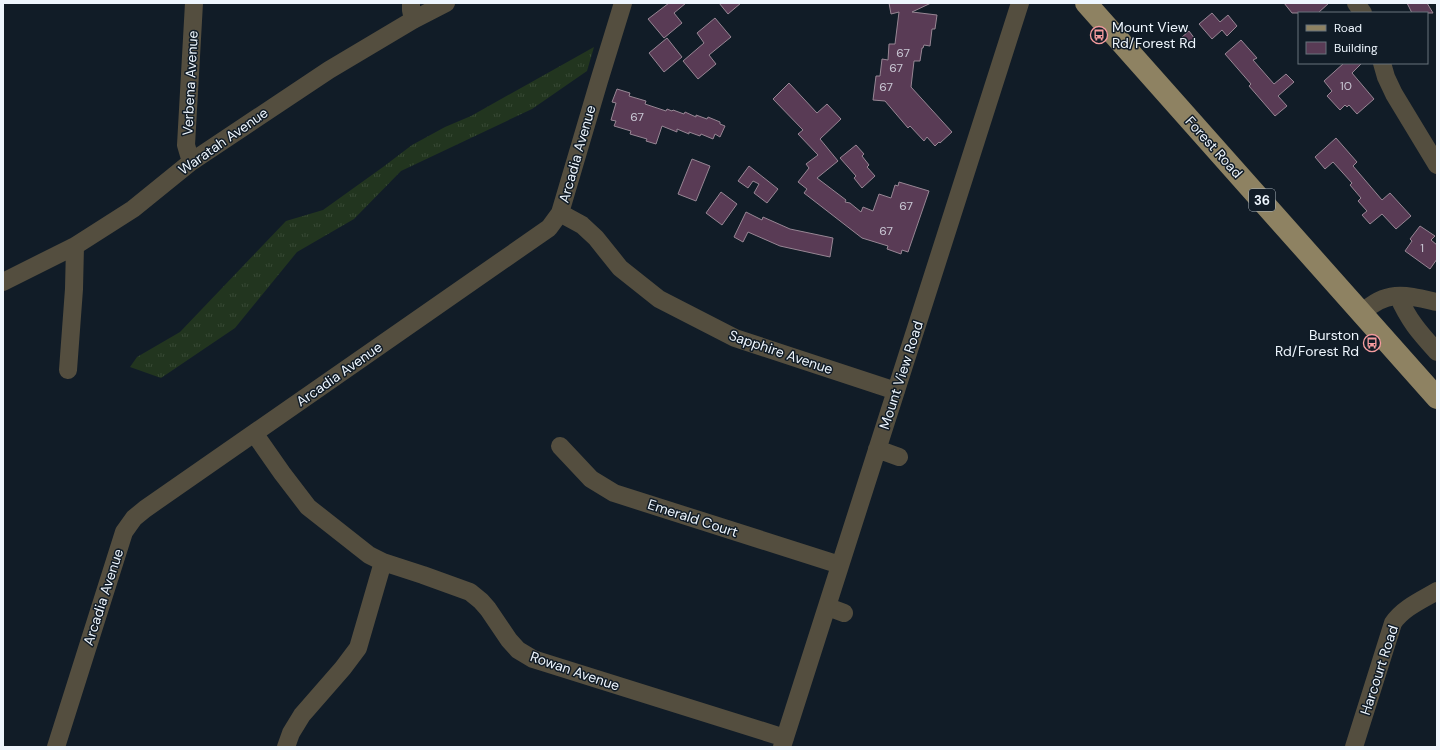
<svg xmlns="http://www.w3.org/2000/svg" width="1440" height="750" viewBox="0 0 1440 750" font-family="'DM Sans',sans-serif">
	<defs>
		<pattern id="grass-tufts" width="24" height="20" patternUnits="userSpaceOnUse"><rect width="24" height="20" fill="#22351f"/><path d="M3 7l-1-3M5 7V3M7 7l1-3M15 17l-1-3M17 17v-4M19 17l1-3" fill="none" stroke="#384935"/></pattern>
	</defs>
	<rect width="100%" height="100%" fill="#111c27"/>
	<!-- grass -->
	<path fill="url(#grass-tufts)" d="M594 47 587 71 532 109 401 171 354 219 297 252 235 328 161 378 130 367 137 357 180 332 286 221 323 210 383 167 412 145 445 127 471 116Z"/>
	<!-- building -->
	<path fill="#593b55" stroke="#978694" d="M669 3H686L674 13 682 23 664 38 648 19Z
		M719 3H741L728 14Z
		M889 3H931L912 12 937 15 935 29H932L930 46 924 45 923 48H922L920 61H914L911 87 952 132 940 143 939 142 935 146 927 137 924 141 910 126 908 128 885 101 873 100 876 76H880L882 59 888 60 889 44H895L899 12 891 14Z
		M1284 3H1329L1318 13H1292Z
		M1407 3H1427L1433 13H1412Z
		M1212 13 1220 22 1228 15 1237 26 1227 36 1222 30 1212 39 1199 24Z
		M715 18 731 37 709 55 716 64 698 79 683 61 704 43 697 33Z
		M1189 31 1195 39 1187 45 1181 38Z
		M667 38 682 57 664 72 649 53Z
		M1241 40 1257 58 1253 60 1274 84 1286 74 1294 82 1278 96 1287 106 1275 116 1249 86 1251 84 1225 54Z
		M1344 63H1362L1352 73 1374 99 1357 114 1349 105 1347 107 1345 105 1340 110 1327 96 1332 91 1324 81Z
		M789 83 817 113 827 104 841 119 820 139 838 161 817 178 846 200 845 202 850 203 861 212 863 207 873 211 879 194 891 198 895 185 898 186 899 182 929 191 908 252 902 250 901 254 887 249 888 246 862 238 804 193 807 189 798 182 809 168 806 164 818 155 798 134 803 130 773 99Z
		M617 89 630 93 629 96 646 101 645 104 666 111 667 109 672 111 673 110 684 114 685 112 696 117V115L707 119 708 117 720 122V124L725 126 720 137 715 134 713 139 701 134 700 136 689 132V134L677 129V132L662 126 656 144 646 141 647 139 630 134 631 131 614 126 616 121 611 120 616 103 612 102Z
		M1336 138 1357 162 1353 166 1382 200 1390 193 1411 216 1396 229 1382 214 1370 224 1362 215 1367 211 1358 201 1361 198 1350 185 1352 183 1333 162 1325 169 1315 157Z
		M856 145 864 154 862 156 869 165 867 167 875 176 862 188 854 178 856 176 840 158Z
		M692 159 710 166 696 201 678 194Z
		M749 166 778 189 767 203 754 193 759 184 753 181 748 188 738 181Z
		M721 192 737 204 722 225 706 213Z
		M746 212 762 220 763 217 790 229 833 238 830 257 780 246 748 232 743 242 734 237Z
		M1420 226 1435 236 1431 240 1437 245V259L1430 269 1405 251 1412 241 1410 239Z"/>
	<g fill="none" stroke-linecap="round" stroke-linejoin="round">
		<!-- minor -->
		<path stroke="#544e3f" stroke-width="18" d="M411 3V10L413 20
			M1356 3 1363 13
			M1382 63 1386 77 1394 94 1437 165
			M191 162 186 145 194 3
			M560 213 582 225 596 238 620 268 659 299 735 338 896 391
			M3 282 75 246 133 209 191 162 329 70 413 20 446 3
			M1398 296C1409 321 1419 332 1437 352
			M1362 313C1387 289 1406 295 1437 302
			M68 370 74 289 75 246
			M254 433 282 473 308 507 369 555 383 562 423 575 470 592 481 601 488 609 509 640 518 650 533 659 785 738
			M560 446 591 479 614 493 840 565
			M877 449 899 457
			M828 607 844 613
			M56 747 124 532 134 518 145 509 549 228 560 213 599 81 623 3
			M286 747 291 733 302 715 343 668 358 648 383 562
			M782 747 1020 3
			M1354 747 1393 623C1403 608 1422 600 1437 591"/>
		<!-- major -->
		<path stroke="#8e8262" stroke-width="22" d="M1086 3 1437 398"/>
	</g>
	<!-- icons -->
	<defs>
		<g id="bus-ring" transform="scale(0.9)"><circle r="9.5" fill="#111c27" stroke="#f59b9e" stroke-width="1.5"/><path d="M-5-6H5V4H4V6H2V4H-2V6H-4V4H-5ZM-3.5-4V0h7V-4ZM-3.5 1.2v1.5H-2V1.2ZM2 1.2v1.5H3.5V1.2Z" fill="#f59b9e"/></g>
	</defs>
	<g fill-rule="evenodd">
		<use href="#bus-ring" x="1099" y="35"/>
		<use href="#bus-ring" x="1372" y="343"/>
	</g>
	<g text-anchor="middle" stroke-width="3" stroke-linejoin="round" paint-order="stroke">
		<!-- number labels -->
		<g font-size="12" fill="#c9c7d4">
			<text x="903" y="57">67</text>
			<text x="896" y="72">67</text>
			<text x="1346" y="90">10</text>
			<text x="886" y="91">67</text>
			<text x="637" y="121">67</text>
			<text x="906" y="210">67</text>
			<text x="886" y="235">67</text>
			<text x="1422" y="252">1</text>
		</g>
		<!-- shield labels -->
		<rect fill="#111c27" stroke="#acb5be" stroke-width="1" x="1249" y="189" width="26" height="22" rx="3"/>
		<g font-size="13" font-weight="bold" fill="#eef6fe">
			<text x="1262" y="205">36</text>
		</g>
		<!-- poi labels -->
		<g font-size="14" fill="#eef6fe" stroke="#111c27" text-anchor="start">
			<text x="1112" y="32">Mount View<tspan x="1112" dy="16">Rd/Forest Rd</tspan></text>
			<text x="1359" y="340" text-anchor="end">Burston<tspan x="1359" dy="16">Rd/Forest Rd</tspan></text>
		</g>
		<!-- street labels -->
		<g font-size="14" fill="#eef6fe" stroke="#111c27">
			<text transform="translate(190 83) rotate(-87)" y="5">Verbena Avenue</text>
			<text transform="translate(223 141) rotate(-35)" y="5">Waratah Avenue</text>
			<text transform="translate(1214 147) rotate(48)" y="5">Forest Road</text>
			<text transform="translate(577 154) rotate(-74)" y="5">Arcadia Avenue</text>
			<text transform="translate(781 352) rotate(19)" y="5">Sapphire Avenue</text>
			<text transform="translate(339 374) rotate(-35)" y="5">Arcadia Avenue</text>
			<text transform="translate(901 375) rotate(-72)" y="5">Mount View Road</text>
			<text transform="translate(693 518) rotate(18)" y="5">Emerald Court</text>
			<text transform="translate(103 597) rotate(-72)" y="5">Arcadia Avenue</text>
			<text transform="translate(1379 670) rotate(-72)" y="5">Harcourt Road</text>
			<text transform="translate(575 671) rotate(19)" y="5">Rowan Avenue</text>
		</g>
	</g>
	<!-- border -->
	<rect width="1440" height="750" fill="none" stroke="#eef6fe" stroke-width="8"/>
	<!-- legend -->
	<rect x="1298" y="12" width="130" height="52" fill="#111c27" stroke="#69737d"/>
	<rect x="1306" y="25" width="20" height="6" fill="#8e8262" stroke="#69737d"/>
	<text x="1334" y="32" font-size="12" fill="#eef6fe">Road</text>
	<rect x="1306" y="42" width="20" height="12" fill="#593b55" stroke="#69737d"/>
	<text x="1334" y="52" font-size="12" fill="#eef6fe">Building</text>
</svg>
